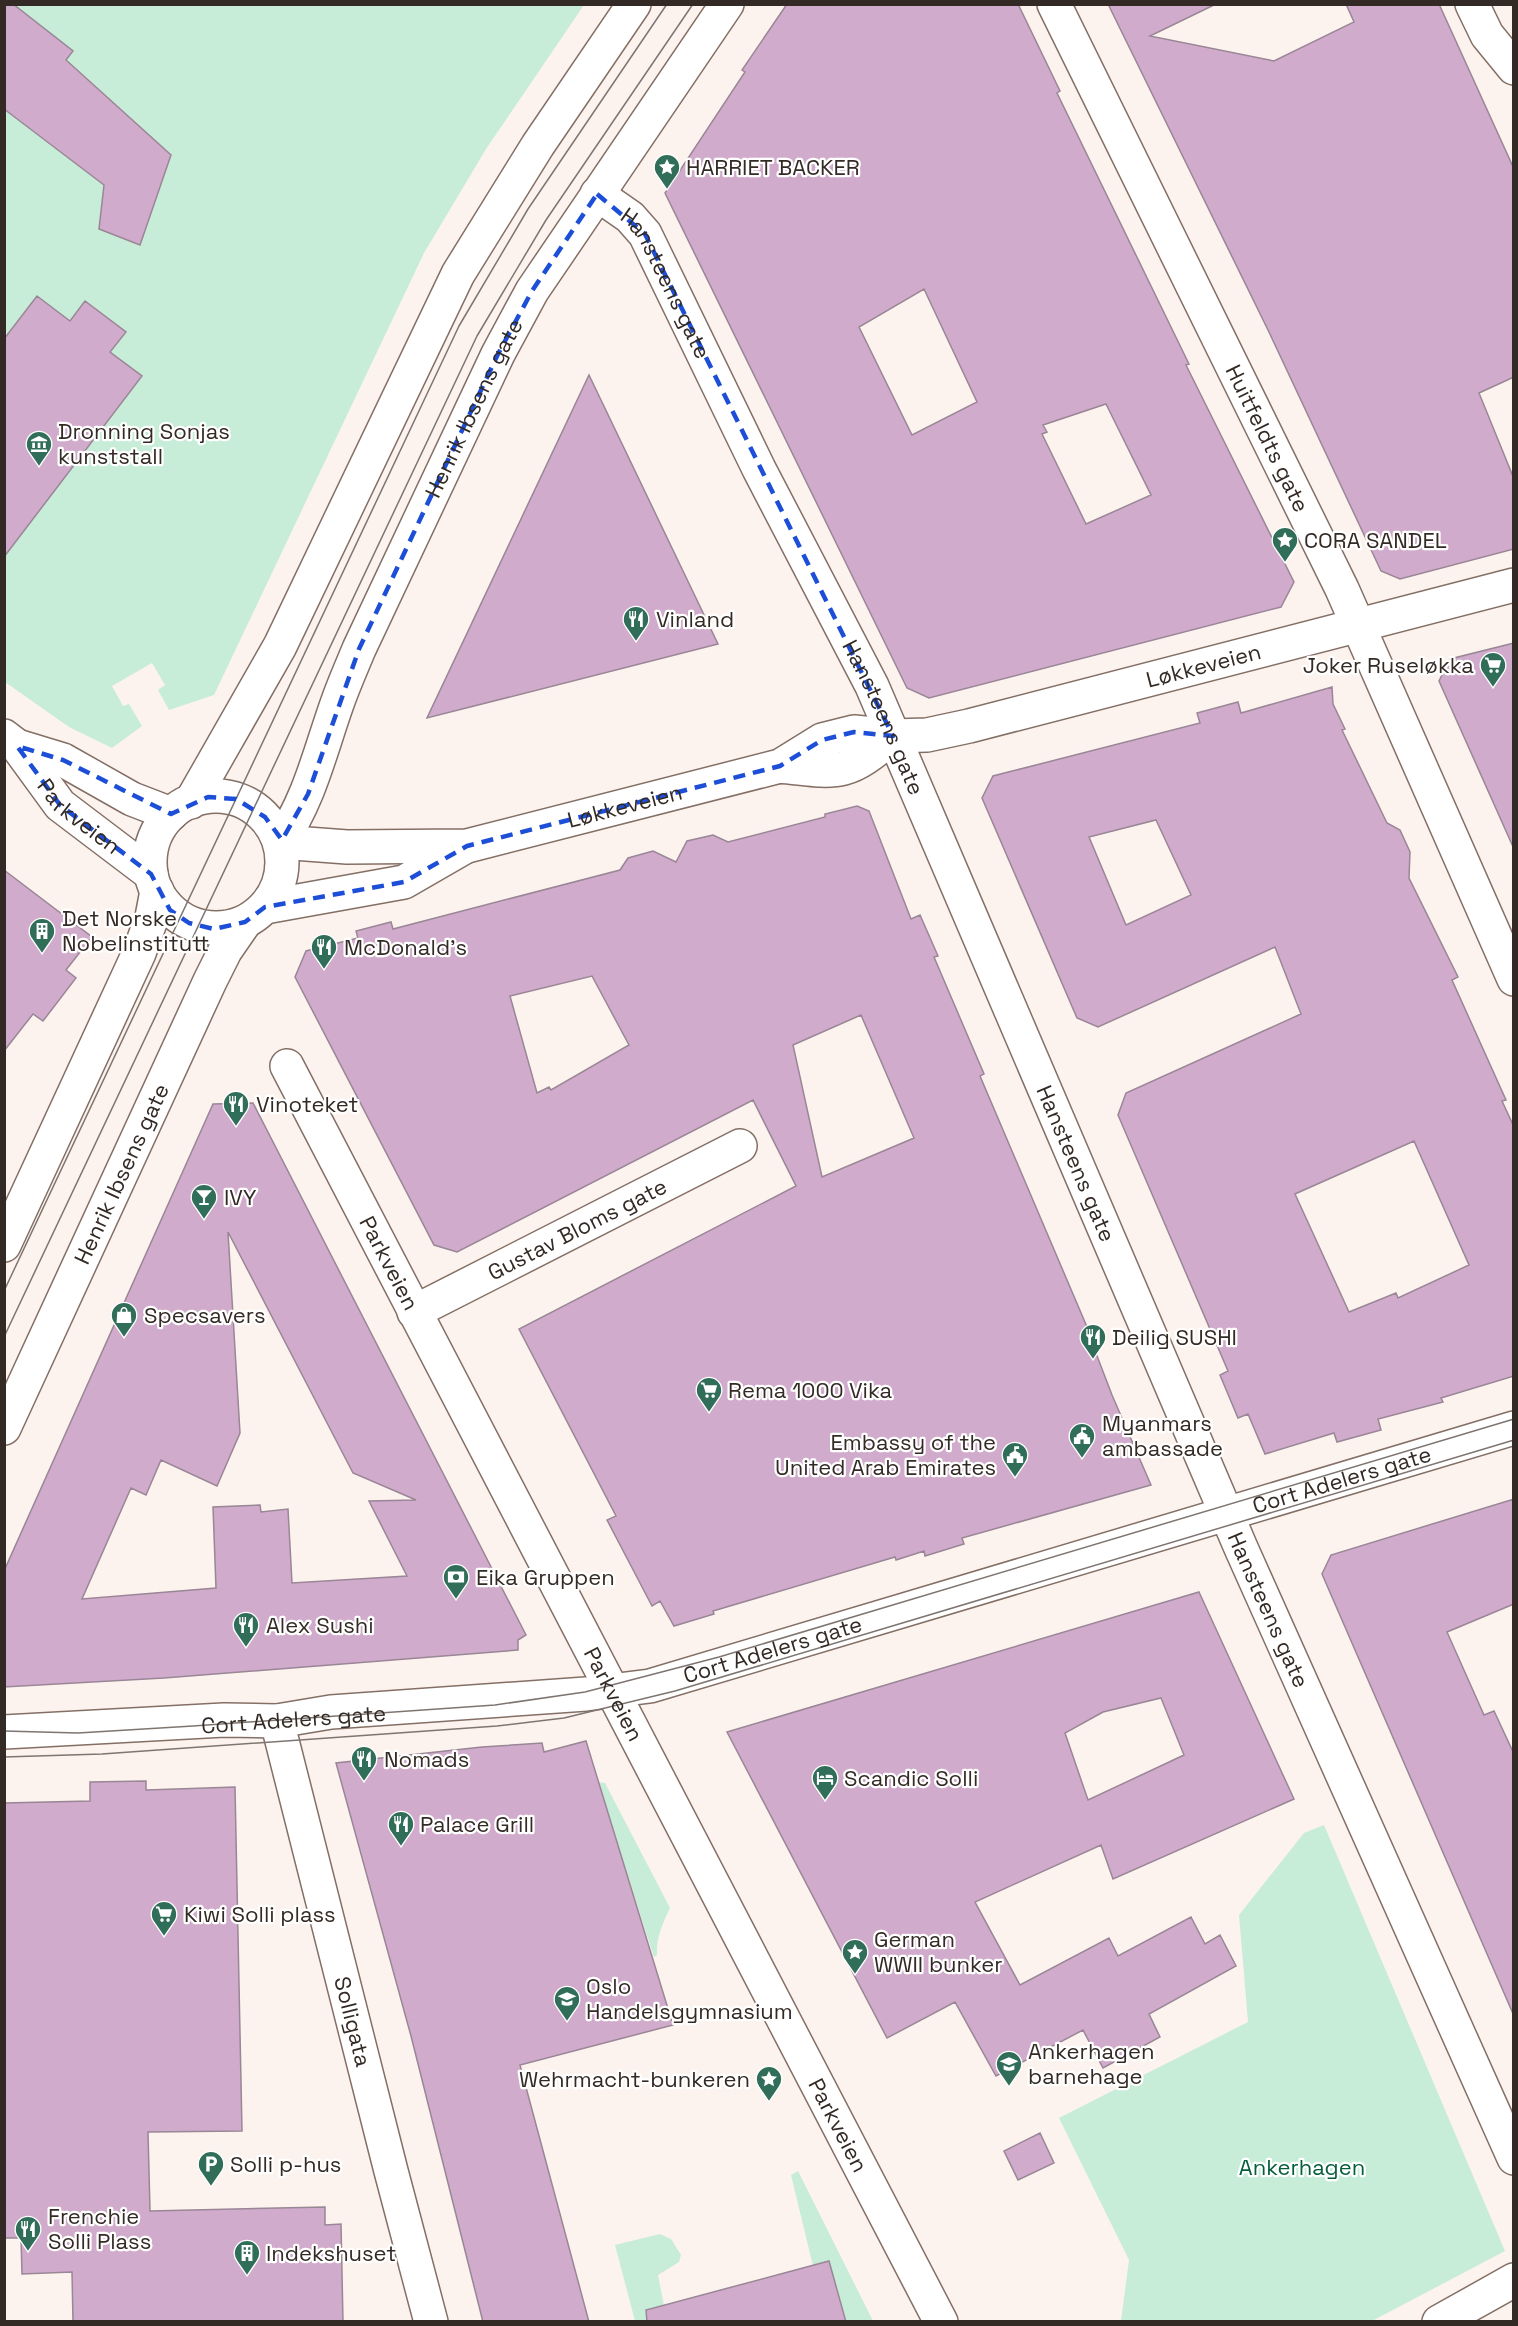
<svg xmlns="http://www.w3.org/2000/svg" width="1518" height="2326" viewBox="0 0 1518 2326" font-family="'Space Grotesk',sans-serif">
	<rect width="100%" height="100%" fill="#fdf3ee"/>
	<!-- green -->
	<path fill="#c7ecd7" d="M5 5H584L486 149 424 253 214 695 169 710 158 690 165 685 152 663 112 686 123 706 129 704 142 726 112 748 69 727 5 682Z
		M597 1782 605 1783 670 1908C663 1923 656 1937 657 1955L654 1957Z
		M1324 1825 1505 2251 1372 2321H1121L1129 2260 1059 2118 1248 2022 1239 1915 1304 1833Z
		M798 2171 873 2321H846L829 2261 813 2266 791 2175Z
		M660 2234 671 2239 681 2255 679 2262 658 2275 667 2321H635L615 2245Z"/>
	<!-- building -->
	<path fill="#d1abcb" stroke="#998696" stroke-width="1.5" fill-rule="evenodd" d="M4 4H13L73 51 66 60 171 155 140 245 99 229 104 185 4 109Z
		M787 4H1018L1060 91 1057 93 1189 364 1186 365 1294 582 1281 607 929 698 907 688 665 193 745 72 742 70ZM924 289 977 402 912 435 859 327ZM1106 404 1151 495 1086 524 1042 434 1047 432 1043 425Z
		M1108 4H1216L1150 36 1274 61 1354 22 1346 4H1439L1514 169V377L1479 393 1514 479V549L1400 579 1381 571 1268 330Z
		M37 296 70 321 85 301 126 332 110 352 142 376 4 557V339Z
		M589 375 718 644 427 718Z
		M1514 643V849L1439 681 1450 659Z
		M1332 687 1333 704 1345 729 1342 730 1387 823 1400 830 1410 852 1409 878 1458 977 1452 980 1506 1100 1502 1101 1514 1127V1376L1441 1398 1443 1402 1378 1419 1381 1430 1337 1442 1334 1433 1265 1454 1248 1414 1238 1418 1220 1375 1228 1371 1118 1115 1126 1093 1301 1014 1275 947 1098 1027 1077 1018 982 798 993 776 1200 723 1197 713 1238 702 1241 713ZM1156 820 1191 895 1126 925 1089 837ZM1414 1141 1469 1265 1398 1298 1396 1293 1349 1312 1295 1194Z
		M857 806 869 811 911 919 920 915 938 956 934 957 984 1074 980 1076 1096 1348H1094L1112 1395 1151 1485 962 1538 964 1544 925 1556 924 1551 896 1560 895 1557 713 1611 714 1614 674 1626 660 1601 652 1606 607 1520 616 1516 519 1329 796 1186 753 1100 457 1252 434 1245 295 977 306 951 358 938 356 931 391 922 393 929 620 870 628 858 653 851 676 862 687 841 713 835 728 842 825 817V814ZM592 976 629 1045 551 1090 549 1087 537 1093 510 996ZM861 1015 914 1138 822 1177 793 1045Z
		M4 870 92 937 66 970 76 978 43 1021 33 1014 4 1051Z
		M253 1103 526 1635 518 1640V1650L164 1678 4 1687V1571L213 1104ZM228 1232 353 1473 416 1500 369 1501 407 1576 292 1583 288 1509 261 1512 260 1505 213 1507 216 1588 82 1599 131 1488 146 1495 161 1460 217 1486 240 1433Z
		M1514 1499V1604L1447 1632 1484 1715 1494 1711 1514 1754V2016L1322 1574 1331 1555Z
		M1199 1592 1294 1799 1113 1879 1101 1845 975 1902 1020 1985 1109 1938 1118 1956 1191 1917 1205 1944 1220 1935 1236 1966 1149 2014 1160 2037 1103 2068 1083 2030 996 2076 955 2002 887 2038 727 1732ZM1161 1698 1184 1755 1088 1800 1065 1733 1103 1712Z
		M586 1741 673 2025 520 2065 589 2322H483L411 2036 336 1763 482 1747 542 1743 544 1752Z
		M146 1781V1790L235 1787 242 2131 148 2132 150 2211 325 2207V2225L341 2224 343 2322H73L72 2272 22 2274 21 2238H4V1803L90 1801V1782Z
		M1040 2133 1054 2163 1018 2180 1004 2151Z
		M829 2261 846 2322H647L646 2310Z"/>
	<g fill="none" stroke-linecap="round" stroke-linejoin="round">
		<!-- minor casing -->
		<g stroke="#846f65" stroke-width="36">
			<g id="minor">
				<path id="s1" d="M1054 4 1342 589 1514 979"/>
				<path d="M1472 4 1487 35 1514 68"/>
				<path id="s2" d="M597 194 630 217 645 234 759 469 872 686 1241 1548 1514 2158"/>
				<path id="s3" d="M287 1066 941 2322"/>
				<path id="s4" d="M414 1312 740 1146"/>
				<path id="s5" d="M277 1721 391 2171 431 2322"/>
				<path id="s6" d="M4 1732 224 1720 277 1721 331 1712 586 1694 650 1686 1514 1428"/>
				<path d="M1439 2322 1514 2280"/>
			</g>
		</g>
		<!-- tertiary casing -->
		<g stroke="#846f65" stroke-width="36">
			<g id="tertiary">
				<path id="s7" d="M4 736 17 746 60 805 151 874"/>
				<path d="M17 746 63 760 132 799 171 814"/>
				<path d="M780 766C840 773 847 776 893 736"/>
				<path id="s8" d="M280 842 347 847 467 846 780 766 822 740 854 732 893 736 927 735 969 726 1514 585"/>
				<path d="M265 907 404 882 463 848"/>
			</g>
		</g>
		<!-- secondary casing -->
		<g stroke="#846f65" stroke-width="36">
			<g id="secondary">
				<circle cx="216" cy="862" r="66"/>
				<path d="M191 802 280 646 458 274 538 145 634 4"/>
				<path id="s9" d="M280 842C310 799 320 751 338 701 344 684 352 666 359 649L498 354 532 291 727 4"/>
				<path d="M4 1245 139 953 152 917 157 891"/>
				<path id="s10" d="M4 1428 210 981 225 951 245 922"/>
			</g>
		</g>
		<!-- minor -->
		<use href="#minor" stroke="#fff" stroke-width="33"/>
		<!-- tertiary -->
		<use href="#tertiary" stroke="#fff" stroke-width="33"/>
		<!-- secondary -->
		<use href="#secondary" stroke="#fff" stroke-width="33"/>
		<!-- tram -->
		<g stroke="#7e7570" stroke-width="1.5">
			<path d="M4 1291 459 326 528 209 667 4"/>
			<path d="M4 1337 477 336 546 220 693 4"/>
			<path id="s11" d="M4 1731 78 1733 193 1726 495 1705 585 1692 719 1657 1514 1419"/>
			<path d="M4 1757 102 1754 497 1726 564 1718 675 1691 1514 1440"/>
		</g>
	</g>
	<!-- marked area -->
	<path fill="none" stroke="#1d4ed8" stroke-width="4.5" stroke-dasharray="12 8" stroke-linejoin="round" d="M597 194 645 234 893 736 854 732 822 740 780 766 467 846 404 882 265 907 245 922 214 929 189 923 170 910 151 874 60 805 17 746 63 760 171 814 208 797 236 799 265 817 282 840 308 794 359 649 498 354 532 291Z"/>
	<!-- icons -->
	<defs>
		<g id="sight-pin" transform="scale(1.35)"><path d="M0 17L-7.5 6A9.5 9.5 0 1 1 7.5 6Z" fill="#316e5a" stroke="#fff"/><path d="M0-6L1.8-2.2L6-1.7L2.9 1.2L3.7 5.4L0 3.3L-3.7 5.4L-2.9 1.2L-6-1.7L-1.8-2.2Z" fill="#fff"/></g>
		<g id="museum-pin" transform="scale(1.35)"><path d="M0 17L-7.5 6A9.5 9.5 0 1 1 7.5 6Z" fill="#316e5a" stroke="#fff"/><path d="M0-6L6-3V-2H-6V-3ZM-5-1h2V3h-2ZM-1-1h2V3h-2ZM3-1h2V3H3ZM-6 4H6V6H-6Z" fill="#fff"/></g>
		<g id="restaurant-pin" transform="scale(1.35)"><path d="M0 17L-7.5 6A9.5 9.5 0 1 1 7.5 6Z" fill="#316e5a" stroke="#fff"/><path d="M-5-6h1v4h1v-4h1v4h1v-4h1v5L-1.5 .5V6h-2V.5L-5-1ZM5-6V6H3V1.5H1.5Q1.5-4 5-6Z" fill="#fff"/></g>
		<g id="supermarket-pin" transform="scale(1.35)"><path d="M0 17L-7.5 6A9.5 9.5 0 1 1 7.5 6Z" fill="#316e5a" stroke="#fff"/><path d="M-6-5.5h2.5l.6 2H6L4.5 2H-2.5L-4.4-4H-6ZM-1.5 3.2a1.3 1.3 0 1 0 .1 0ZM3 3.2a1.3 1.3 0 1 0 .1 0Z" fill="#fff"/></g>
		<g id="building-pin" transform="scale(1.35)"><path d="M0 17L-7.5 6A9.5 9.5 0 1 1 7.5 6Z" fill="#316e5a" stroke="#fff"/><path d="M-4-6H4V6H1V3H-1V6H-4ZM-2.5-4.3h1.7v1.8h-1.7ZM.8-4.3h1.7v1.8H.8ZM-2.5-1h1.7V.8h-1.7ZM.8-1h1.7V.8H.8Z" fill="#fff"/></g>
		<g id="bar-pin" transform="scale(1.35)"><path d="M0 17L-7.5 6A9.5 9.5 0 1 1 7.5 6Z" fill="#316e5a" stroke="#fff"/><path d="M-6-5H6L.8 .8V4.5H3.5V6h-7V4.5H-.8V.8Z" fill="#fff"/></g>
		<g id="shop-pin" transform="scale(1.35)"><path d="M0 17L-7.5 6A9.5 9.5 0 1 1 7.5 6Z" fill="#316e5a" stroke="#fff"/><path d="M-5-2.5h2.3a2.7 3.5 0 0 1 5.4 0H5L5.5 6h-11ZM-1.5-2.5h3a1.5 2.3 0 0 0-3 0Z" fill="#fff"/></g>
		<g id="civic-pin" transform="scale(1.35)"><path d="M0 17L-7.5 6A9.5 9.5 0 1 1 7.5 6Z" fill="#316e5a" stroke="#fff"/><path d="M-.6-6.5H3V-4.5H.6V-3L4-1V1h2V6H-6V1h2V-1L-.6-3ZM-1.2 2.5V6h2.4V2.5Z" fill="#fff"/></g>
		<g id="bank-pin" transform="scale(1.35)"><path d="M0 17L-7.5 6A9.5 9.5 0 1 1 7.5 6Z" fill="#316e5a" stroke="#fff"/><path d="M-6-4H6V4H-6ZM0-2.3a2.3 2.3 0 1 0 0 4.6a2.3 2.3 0 1 0 0-4.6Z" fill="#fff"/></g>
		<g id="hotel-pin" transform="scale(1.35)"><path d="M0 17L-7.5 6A9.5 9.5 0 1 1 7.5 6Z" fill="#316e5a" stroke="#fff"/><path d="M-6-4.5h1.5V1H6V5H4.5V3h-9V5H-6ZM-4 0a1.8 1.8 0 1 1 3.6 0ZM.5 0V-2.5h3Q6-2.5 6 0Z" fill="#fff"/></g>
		<g id="school-pin" transform="scale(1.35)"><path d="M0 17L-7.5 6A9.5 9.5 0 1 1 7.5 6Z" fill="#316e5a" stroke="#fff"/><path d="M0-5L7-2L0 1L-7-2ZM-4 1L0 2.5L4 1V4Q0 6-4 4Z" fill="#fff"/></g>
		<g id="parking-pin" transform="scale(1.35)"><path d="M0 17L-7.5 6A9.5 9.5 0 1 1 7.5 6Z" fill="#316e5a" stroke="#fff"/><path d="M-3.5-5.5H1a3.5 3.5 0 0 1 0 7H-1V5.5H-3.5ZM-1-3.4V-.6H.8a1.4 1.4 0 0 0 0-2.8Z" fill="#fff"/></g>
	</defs>
	<g fill-rule="evenodd">
		<use href="#sight-pin" x="667" y="167"/>
		<use href="#museum-pin" x="39" y="444"/>
		<use href="#sight-pin" x="1285" y="540"/>
		<use href="#restaurant-pin" x="636" y="619"/>
		<use href="#supermarket-pin" x="1493" y="665"/>
		<use href="#building-pin" x="42" y="931"/>
		<use href="#restaurant-pin" x="324" y="947"/>
		<use href="#restaurant-pin" x="236" y="1104"/>
		<use href="#bar-pin" x="204" y="1197"/>
		<use href="#shop-pin" x="124" y="1315"/>
		<use href="#restaurant-pin" x="1093" y="1337"/>
		<use href="#supermarket-pin" x="709" y="1390"/>
		<use href="#civic-pin" x="1082" y="1436"/>
		<use href="#civic-pin" x="1015" y="1455"/>
		<use href="#bank-pin" x="456" y="1577"/>
		<use href="#restaurant-pin" x="246" y="1625"/>
		<use href="#restaurant-pin" x="364" y="1759"/>
		<use href="#hotel-pin" x="825" y="1778"/>
		<use href="#restaurant-pin" x="401" y="1824"/>
		<use href="#supermarket-pin" x="164" y="1914"/>
		<use href="#sight-pin" x="855" y="1952"/>
		<use href="#school-pin" x="567" y="1999"/>
		<use href="#school-pin" x="1009" y="2064"/>
		<use href="#sight-pin" x="769" y="2079"/>
		<use href="#parking-pin" x="211" y="2164"/>
		<use href="#restaurant-pin" x="28" y="2229"/>
		<use href="#building-pin" x="247" y="2253"/>
	</g>
	<g text-anchor="middle" stroke-width="4.5" stroke-linejoin="round" paint-order="stroke">
		<!-- poi labels -->
		<g font-size="22" fill="#332a25" stroke="#fff" text-anchor="start">
			<text x="686" y="175">HARRIET BACKER</text>
			<text x="58" y="439">Dronning Sonjas<tspan x="58" dy="25">kunststall</tspan></text>
			<text x="1304" y="548">CORA SANDEL</text>
			<text x="656" y="627">Vinland</text>
			<text x="1474" y="673" text-anchor="end">Joker Ruseløkka</text>
			<text x="62" y="926">Det Norske<tspan x="62" dy="25">Nobelinstitutt</tspan></text>
			<text x="344" y="955">McDonald's</text>
			<text x="256" y="1112">Vinoteket</text>
			<text x="224" y="1205">IVY</text>
			<text x="144" y="1323">Specsavers</text>
			<text x="1112" y="1345">Deilig SUSHI</text>
			<text x="728" y="1398">Rema 1000 Vika</text>
			<text x="1102" y="1431">Myanmars<tspan x="1102" dy="25">ambassade</tspan></text>
			<text x="996" y="1450" text-anchor="end">Embassy of the<tspan x="996" dy="25">United Arab Emirates</tspan></text>
			<text x="476" y="1585">Eika Gruppen</text>
			<text x="266" y="1633">Alex Sushi</text>
			<text x="384" y="1767">Nomads</text>
			<text x="844" y="1786">Scandic Solli</text>
			<text x="420" y="1832">Palace Grill</text>
			<text x="184" y="1922">Kiwi Solli plass</text>
			<text x="874" y="1947">German<tspan x="874" dy="25">WWII bunker</tspan></text>
			<text x="586" y="1994">Oslo<tspan x="586" dy="25">Handelsgymnasium</tspan></text>
			<text x="1028" y="2059">Ankerhagen<tspan x="1028" dy="25">barnehage</tspan></text>
			<text x="750" y="2087" text-anchor="end">Wehrmacht-bunkeren</text>
			<text x="230" y="2172">Solli p-hus</text>
			<text x="48" y="2224">Frenchie<tspan x="48" dy="25">Solli Plass</tspan></text>
			<text x="266" y="2261">Indekshuset</text>
		</g>
		<!-- street labels -->
		<g font-size="22" fill="#332a25" stroke="#fff">
			<text dy="8" stroke="none"><textPath href="#s2" startOffset="116">Hansteens gate</textPath></text>
			<text dy="8" stroke="none"><textPath href="#s9" startOffset="476">Henrik Ibsens gate</textPath></text>
			<text dy="8" stroke="none"><textPath href="#s1" startOffset="484">Huitfeldts gate</textPath></text>
			<text dy="8" stroke="none"><textPath href="#s8" startOffset="951">Løkkeveien</textPath></text>
			<text dy="8" stroke="none"><textPath href="#s2" startOffset="602">Hansteens gate</textPath></text>
			<text dy="8" stroke="none"><textPath href="#s8" startOffset="350">Løkkeveien</textPath></text>
			<text dy="8" stroke="none"><textPath href="#s7" startOffset="111">Parkveien</textPath></text>
			<text dy="8" stroke="none"><textPath href="#s2" startOffset="1088">Hansteens gate</textPath></text>
			<text dy="8" stroke="none"><textPath href="#s10" startOffset="280">Henrik Ibsens gate</textPath></text>
			<text dy="8" stroke="none"><textPath href="#s4" startOffset="183">Gustav Bloms gate</textPath></text>
			<text dy="8" stroke="none"><textPath href="#s3" startOffset="222">Parkveien</textPath></text>
			<text dy="8" stroke="none"><textPath href="#s6" startOffset="1370">Cort Adelers gate</textPath></text>
			<text dy="8" stroke="none"><textPath href="#s2" startOffset="1574">Hansteens gate</textPath></text>
			<text dy="8" stroke="none"><textPath href="#s6" startOffset="776">Cort Adelers gate</textPath></text>
			<text dy="8" stroke="none"><textPath href="#s3" startOffset="708">Parkveien</textPath></text>
			<text dy="8" stroke="none"><textPath href="#s11" startOffset="290">Cort Adelers gate</textPath></text>
			<text dy="8" stroke="none"><textPath href="#s5" startOffset="310">Solligata</textPath></text>
			<text dy="8" stroke="none"><textPath href="#s3" startOffset="1194">Parkveien</textPath></text>
		</g>
		<!-- park labels -->
		<g font-size="22" fill="#055d3c" stroke="#fff">
			<text x="1302" y="2175">Ankerhagen</text>
		</g>
	</g>
	<!-- border -->
	<rect width="1518" height="2326" fill="none" stroke="#332a25" stroke-width="12"/>
</svg>
